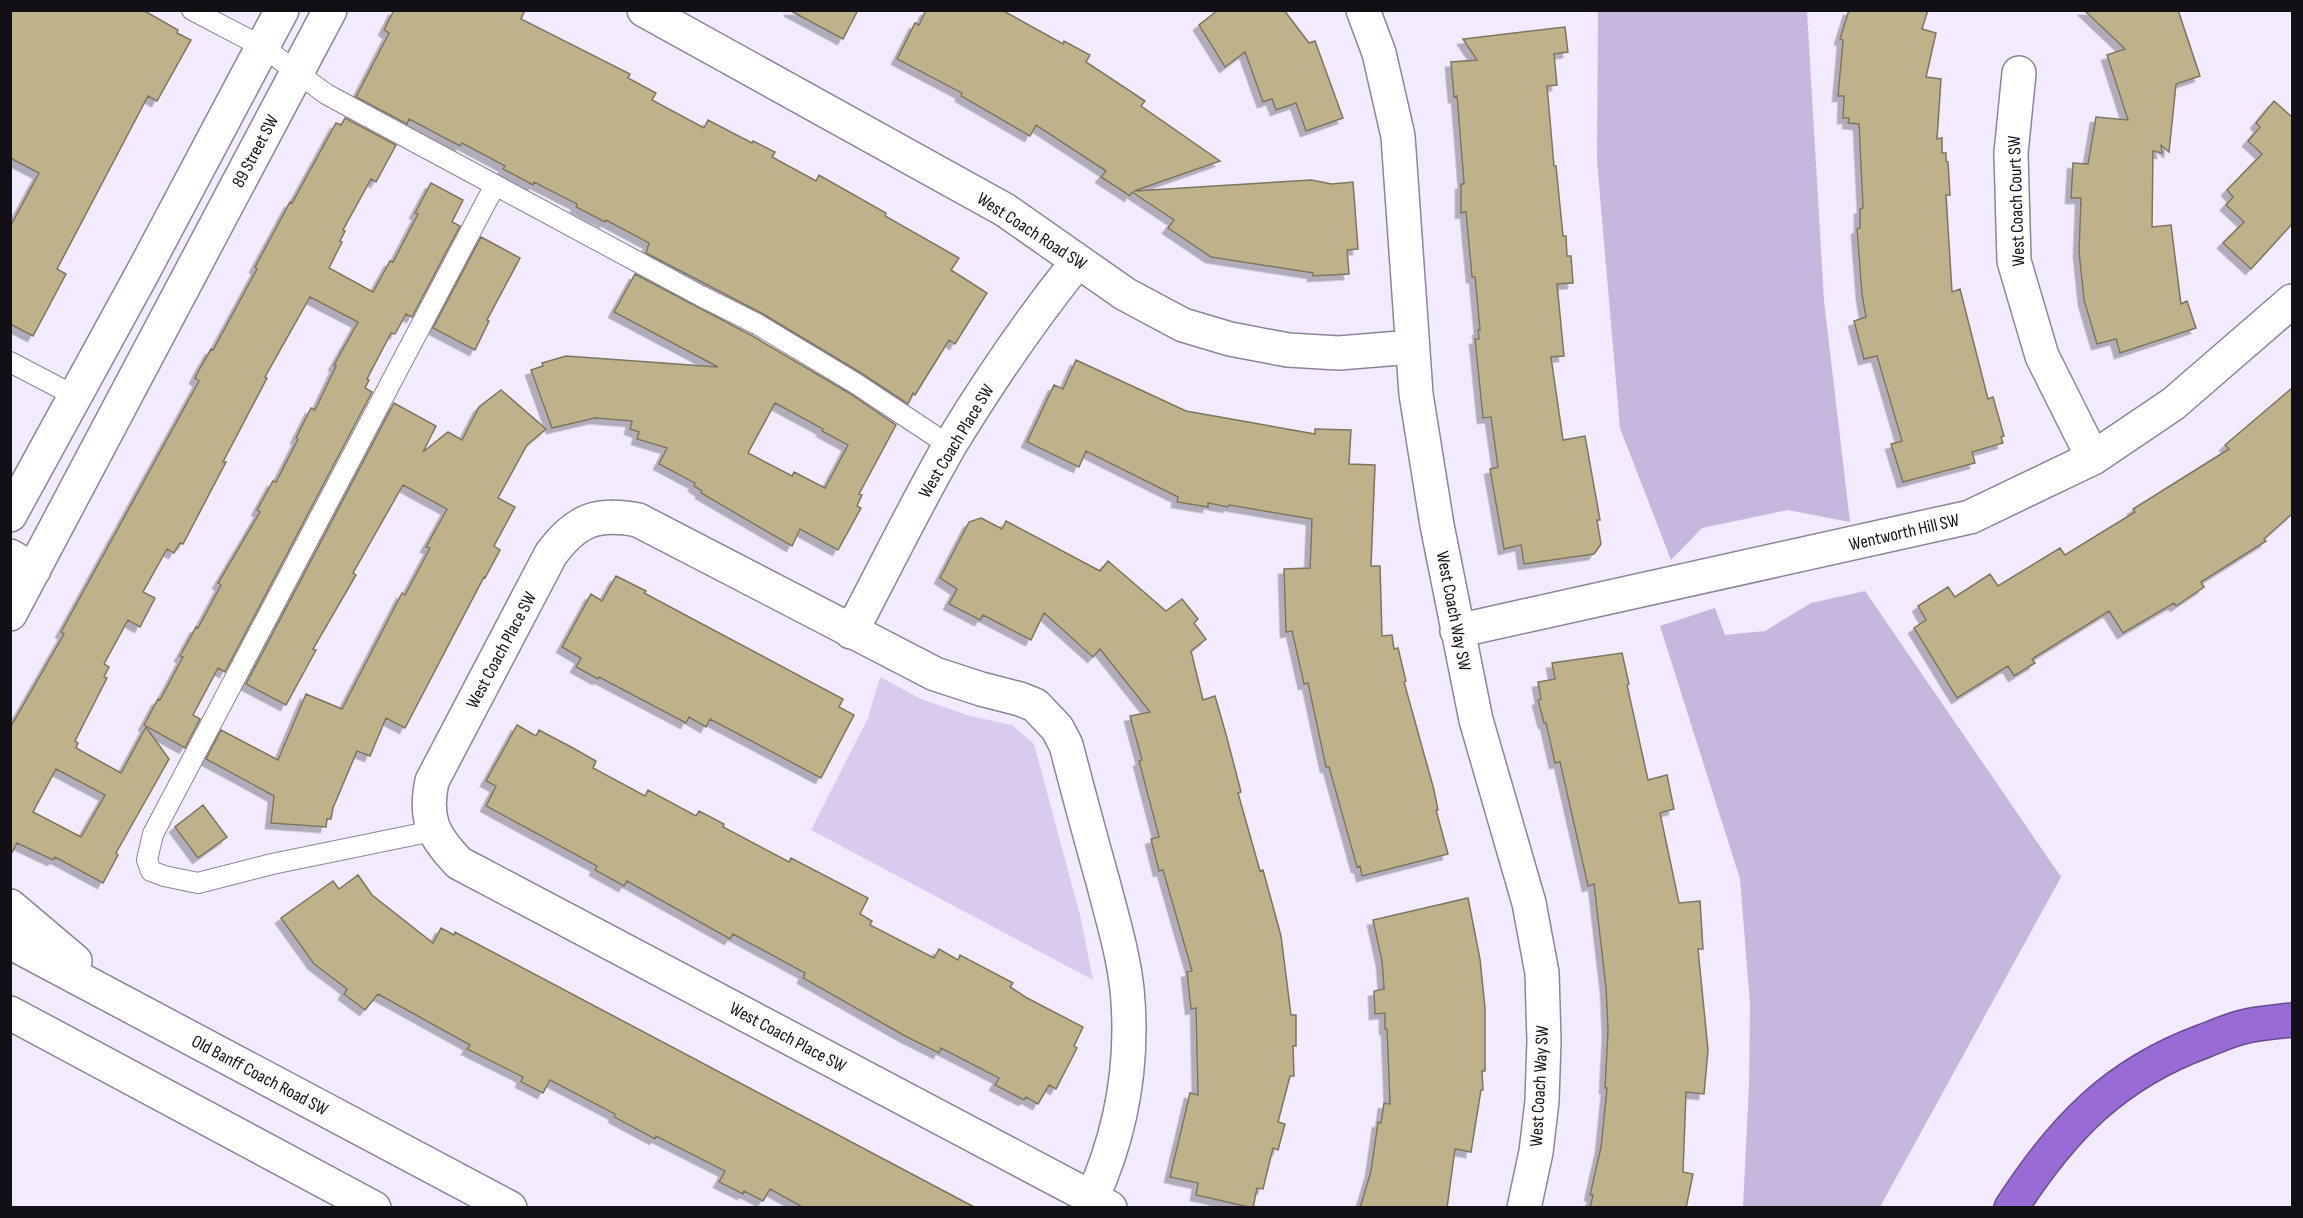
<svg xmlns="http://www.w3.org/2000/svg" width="2303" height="1218" viewBox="0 0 2303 1218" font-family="'Sofia Sans Condensed',sans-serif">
	<defs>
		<filter id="shadow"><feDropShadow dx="-5.5" dy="5.5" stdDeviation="0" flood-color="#0004"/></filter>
	</defs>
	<rect width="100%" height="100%" fill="#f1ebfd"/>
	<!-- green -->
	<path fill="#d8cbef" d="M880 677 921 699 970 716 1012 725 1034 744 1081 919 1093 980 811 830 868 718Z"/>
	<!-- forest -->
	<path fill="#c5b7de" d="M1598 11H1807L1824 301 1850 522 1788 510 1702 528 1671 560 1620 428 1597 161Z
		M1865 591 2061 877 1880 1207H1743L1749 1086 1750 1004 1740 879 1660 626 1715 608 1725 635 1765 631 1811 603Z"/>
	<!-- building -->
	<path fill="#bfb189" stroke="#7c7561" stroke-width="1.5" fill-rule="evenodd" filter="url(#shadow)" d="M10 10H143L178 30 177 33 191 40 157 101 148 96 57 269 66 274 33 336 10 324V227L39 173 10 158Z
		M394 10H525L521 19 630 74 628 78 656 93 652 100 704 128 708 120 752 143 753 141 775 152 772 157 816 181 819 175 886 213 885 216 959 258 951 270 987 293 955 344 949 340 915 395 913 393 908 404 861 373 763 314 646 253 649 243 606 220 605 222 576 207 577 204 534 182 533 185 503 169 505 166 462 143 460 146 409 119 407 124 356 97 389 33 384 30Z
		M789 10H858L843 39Z
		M926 10H1002L1063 44 1064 41 1090 55 1086 62 1145 101 1141 106 1220 161 1134 191 1311 180 1332 184 1353 182 1358 249 1347 250 1349 274 1313 276V273L1211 257 1168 228 1174 220 1132 192 1130 196 1101 177 1106 171 1036 125 1030 136 961 96 962 93 897 59 915 23 919 25Z
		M1218 10H1284L1309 43 1315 41 1343 118 1306 131 1296 103 1276 110 1272 99 1263 102 1245 52 1225 67 1199 25Z
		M1849 10H1928L1922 29 1936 33 1926 77 1941 79 1937 139 1942 138V153H1946V161L1948 162 1950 195H1946L1952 292 1960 289 1988 399 1993 397 2004 436 2001 437 2003 443 1972 452 1975 463 1903 482 1891 444 1902 441 1877 356 1864 359 1854 321 1866 317 1862 295 1857 229 1860 228V209L1863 208 1859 124 1848 123 1849 118H1843L1844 96H1838L1843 40 1840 39Z
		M2084 10H2178L2200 76 2176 84 2169 152 2161 145 2162 153 2153 151 2152 227 2171 225 2181 304 2187 301 2196 328 2120 353 2116 339 2097 344 2084 300 2079 252 2081 198H2071L2073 163 2088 164 2096 117 2128 120 2107 55 2125 49Z
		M1565 27 1568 52 1554 54 1557 85 1547 86 1554 166H1556L1563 236H1566L1567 256H1571L1573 283 1557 284 1564 356 1551 357 1563 440 1585 436 1600 520H1597L1601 544 1594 554 1524 564 1521 545 1504 549 1490 469 1498 467 1491 417 1483 418 1475 339H1479L1478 330H1480L1475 277H1472L1466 212 1461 213V184H1464L1457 96 1454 97 1451 62 1477 60 1463 39Z
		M2274 101 2292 117V224L2251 269 2223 243 2244 222 2226 205 2233 197 2227 190 2262 154 2248 141 2260 127 2256 123Z
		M345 118 396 145 376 182 371 179 343 230 345 231 340 241 342 242 329 268 373 292 390 261 393 262 418 214 415 213 431 183 463 200 452 222 460 226 412 317 406 314 395 334 391 333 367 379 369 380 365 388 372 392 225 672 218 668 193 715 200 719 185 748 144 725 158 699 160 700 183 657 180 656 196 627 198 628 221 585 218 583 260 512 257 510 273 481 276 482 298 439 296 438 311 408 315 410 336 366 334 365 358 322 310 297 265 377 267 378 223 462H226L183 544 180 543 174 553 167 549 143 592 155 598 140 627 128 620 104 664 109 667 104 677 107 678 75 741 78 743 76 748 121 773 146 727 169 759 116 853 118 855 103 883 55 857 53 860 17 843 10 856V728L64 634 61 632 199 381 195 378 200 368 211 349 213 350 257 269 255 267 290 202 292 203 336 123 341 125ZM56 769 105 795 81 837 33 812Z
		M481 237 520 258 487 320 489 321 475 350 433 328Z
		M635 274 751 335 849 393 896 425 859 494 862 495 857 506 861 508 838 550 800 529 792 546 701 493 702 491 694 486 695 483 659 464 667 448 637 439 639 432 630 429 632 421 595 418 552 428 531 370 543 366 542 363 566 356 718 367 614 312ZM775 403 823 429 822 431 848 445 825 488 794 472 792 476 748 453Z
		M1076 360 1186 411 1315 434V429L1351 430 1349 464 1375 465 1371 566H1380L1382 636 1392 635 1394 649 1398 648 1406 681 1404 682 1434 790 1438 810H1436L1448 854 1362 876 1360 866 1357 867 1329 767H1326L1308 683 1304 684 1292 631 1286 632 1284 569 1310 568 1312 519 1229 505 1228 507 1208 503V507L1177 502 1178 497 1086 451 1079 467 1027 442 1054 385 1063 389Z
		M2292 388V514L2264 539 2266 541 2201 582 2204 587 2176 606 2174 603 2123 633 2109 611 2032 659 2035 663 2014 676 2008 666 1957 698 1914 628 1926 620 1918 606 1948 587 1955 597 1990 574 1998 586 2060 548 2065 555 2135 512 2133 509 2229 449 2225 445Z
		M501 390 546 429 527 445 498 498 515 507 494 546 500 550 485 578 484 577 405 728 386 718 370 756 357 751 333 808 331 819H327L326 827 271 823 274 796 206 759 221 730 278 760 306 694 342 709 402 593 405 595 430 548 426 547 447 509 403 485 353 573 356 575 313 649 316 650 286 705 246 684 394 403 436 426 423 452 448 432 462 440 479 407Z
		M981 518 1002 529 1006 521 1100 571 1108 561 1166 611 1182 599 1198 619 1194 623 1206 639 1191 651 1203 700 1215 696 1227 738 1241 792 1238 793 1260 871 1263 870 1281 936 1291 1015H1296V1046H1293L1294 1076H1290L1278 1122 1285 1124 1278 1150 1273 1148 1263 1189 1257 1188 1253 1208 1196 1195 1198 1183 1170 1177 1190 1093 1198 1095 1196 1008 1191 1009 1187 972 1192 971 1163 870 1159 871 1151 839 1159 837 1139 761 1142 760 1130 716 1150 712 1100 649 1093 657 1044 613 1031 640 983 615 980 620 949 604 957 589 940 578 969 522Z
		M616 576 646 591 644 593 843 699 839 707 854 715 821 778 710 719 706 727 689 717 686 723 599 677 598 679 576 667 581 658 562 647 591 594 602 601Z
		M1622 653 1629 684 1627 685 1648 780 1667 775 1674 809 1660 813 1679 903 1700 901 1703 949H1698L1708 1050 1704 1094 1686 1092 1683 1172 1693 1174 1686 1208H1590L1593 1195H1590L1601 1147 1607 1088H1605L1608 1031 1606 988 1594 884 1588 886 1560 762 1555 763 1546 723H1544L1538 700 1541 699 1538 682 1555 679 1552 663Z
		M517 725 536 736 539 730 573 748 596 761 593 768 645 796 648 790 696 816 699 811 724 824 723 827 789 862 791 858 868 898 860 914 872 921 870 925 934 958 939 949 958 960 960 955 1013 983 1010 987 1027 998 1083 1027 1074 1046 1077 1048 1056 1089 1049 1085 1038 1104 1026 1097 1024 1100 995 1085 999 1078 941 1048 939 1053 905 1036 803 978 805 973 733 934 730 939 627 881 624 886 595 870 597 866 486 806 496 786 486 781Z
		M203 805 227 837 198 858 175 827Z
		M358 875 372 895 433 943 441 928 454 935 455 932 976 1208H804L770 1189 763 1201 744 1191 743 1194 719 1182 725 1171 656 1136 655 1139 614 1117 615 1114 550 1080 543 1093 521 1082 523 1077 467 1049 470 1045 378 994 365 1010 344 994 347 989 314 964 281 918 333 881 339 889Z
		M1468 898 1480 959 1485 1008V1071H1482L1483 1090H1481L1471 1152 1455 1149 1447 1208H1360L1371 1171 1378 1122 1381 1123 1384 1103 1390 1104 1387 1029H1385V1013L1375 1014 1374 991 1384 989 1382 961 1373 920Z"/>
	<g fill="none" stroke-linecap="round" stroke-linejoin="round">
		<!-- lane casing -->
		<g stroke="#8c8498" stroke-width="22">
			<path id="lane" d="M192 10 263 47 326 94 495 185
				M10 362 75 396
				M433 831 272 864 198 883 164 876 151 871 147 860 153 834 495 185 701 296 757 324 855 383 950 446"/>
		</g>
		<!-- street casing -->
		<g stroke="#8c8498" stroke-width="36">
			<path id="street" d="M644 10 1005 210 1125 294 1183 325 1230 339 1288 350 1339 353 1412 347
				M1363 10 1379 53 1398 136 1416 394 1437 525 1476 720 1529 903 1542 973 1544 1041 1542 1101 1536 1152 1524 1208
				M2019 73 2011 153 2014 261 2042 356 2093 458
				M10 515 143 272 282 10
				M10 556 34 570
				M10 614 330 10
				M1457 631 1970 517 2093 458 2173 404 2292 301
				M851 632C884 570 915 506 950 445 989 381 1031 319 1078 261
				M1092 1198C1122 1132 1134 1061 1127 989 1123 953 1112 917 1103 882 1090 836 1078 791 1066 745L1057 728 1035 705 1020 699 981 689 935 674 638 520C597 512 576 520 551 554L432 781C424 819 433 836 459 863L1092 1198 1110 1208"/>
		</g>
		<!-- secondary casing -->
		<g stroke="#8c8498" stroke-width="36">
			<path id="secondary" d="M10 906 75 961
				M10 942 510 1208
				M10 1013 374 1208"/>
		</g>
		<!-- highway casing -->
		<g stroke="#6a4b92" stroke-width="36">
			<path id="highway" d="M2011 1208C2062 1129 2114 1074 2204 1041 2217 1036 2230 1030 2243 1027 2259 1023 2276 1022 2292 1020"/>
		</g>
		<!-- lane -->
		<use href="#lane" stroke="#fff" stroke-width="20"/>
		<!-- street -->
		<use href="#street" stroke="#fff" stroke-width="33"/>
		<!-- secondary -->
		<use href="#secondary" stroke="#fff" stroke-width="33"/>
		<!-- highway -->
		<use href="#highway" stroke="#996bd5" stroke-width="33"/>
	</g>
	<g text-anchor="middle" stroke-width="5" stroke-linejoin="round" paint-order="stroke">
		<!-- street labels -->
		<g font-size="18" fill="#120f16" stroke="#fff">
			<text transform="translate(255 151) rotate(-62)" y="6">89 Street SW</text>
			<text transform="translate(2016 201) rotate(-92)" y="6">West Coach Court SW</text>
			<text transform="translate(1032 231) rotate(33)" y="6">West Coach Road SW</text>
			<text transform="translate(956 441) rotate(-59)" y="6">West Coach Place SW</text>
			<text transform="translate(1904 532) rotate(-13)" y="6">Wentworth Hill SW</text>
			<text transform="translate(1454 611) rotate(79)" y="6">West Coach Way SW</text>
			<text transform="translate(501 650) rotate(-62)" y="6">West Coach Place SW</text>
			<text transform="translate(788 1037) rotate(28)" y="6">West Coach Place SW</text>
			<text transform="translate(260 1075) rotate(28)" y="6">Old Banff Coach Road SW</text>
			<text transform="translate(1539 1086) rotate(-87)" y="6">West Coach Way SW</text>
		</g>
	</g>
	<!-- border -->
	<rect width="2303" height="1218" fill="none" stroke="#120f16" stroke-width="24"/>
</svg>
